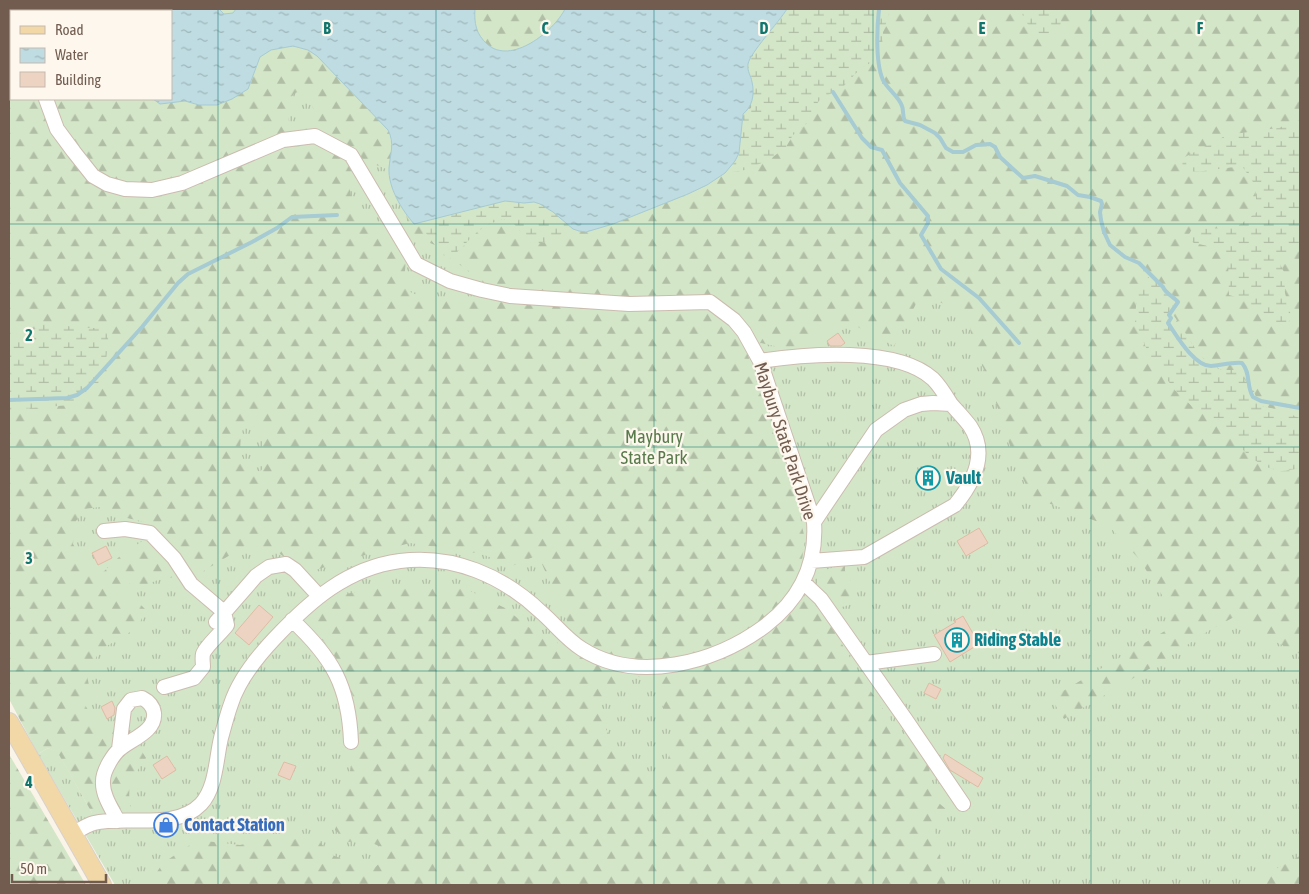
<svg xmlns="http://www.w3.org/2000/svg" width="1309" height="894" viewBox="0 0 1309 894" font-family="'Asap Condensed',sans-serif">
	<defs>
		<pattern id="grass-tufts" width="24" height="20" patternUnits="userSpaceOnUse" patternTransform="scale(1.25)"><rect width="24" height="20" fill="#d4e6c8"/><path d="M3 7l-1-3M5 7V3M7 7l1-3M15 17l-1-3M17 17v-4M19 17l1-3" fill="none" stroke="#b0bea5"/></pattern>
		<pattern id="forest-firs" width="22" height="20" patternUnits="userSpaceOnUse" patternTransform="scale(1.25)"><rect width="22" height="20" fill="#d4e6c8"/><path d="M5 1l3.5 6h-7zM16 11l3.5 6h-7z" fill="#b0bea5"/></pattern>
		<pattern id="wetland-marsh" width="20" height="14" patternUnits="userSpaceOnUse" patternTransform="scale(1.25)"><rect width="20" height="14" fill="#d4e6c8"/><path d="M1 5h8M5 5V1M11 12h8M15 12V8" fill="none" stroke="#b0bea5"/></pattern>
		<pattern id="water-ripples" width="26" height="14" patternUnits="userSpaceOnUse" patternTransform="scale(1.25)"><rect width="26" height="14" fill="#bedce2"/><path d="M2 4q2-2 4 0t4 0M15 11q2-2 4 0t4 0" fill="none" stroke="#9fb6ba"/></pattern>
	</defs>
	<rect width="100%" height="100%" fill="#faf3e8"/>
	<!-- grass -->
	<path fill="url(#grass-tufts)" fill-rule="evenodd" d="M9 9H1300V885H115L38 754 48 748 58 752 92 813 95 812 9 665ZM11 11H171V99H11Z"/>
	<!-- forest -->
	<path fill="url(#forest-firs)" fill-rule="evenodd" d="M9 9H149L147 11H11V99H153L160 104 185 101 199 105 232 99 251 84 253 71 260 57 271 50 293 46 308 50 317 56 388 130C395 143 390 156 389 170L371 163 350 174 349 184 352 202 359 218 394 245 406 261 404 279 408 291 426 299 449 298 481 301 489 298 493 288 450 258 477 230 488 223 503 219 514 224 531 243H542L573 229 586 232 598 229 688 194 787 9H1300V418L1282 411 1258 405 1254 391 1200 356 1172 313 1173 297 1152 273 1175 390 1198 411 1224 422 1230 435 1281 471 1300 468V654L1260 634 1234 617 1208 631 1166 659 1064 719 1051 698 1170 628 1164 598 1139 559 1109 526 1032 497 1016 464 987 375 973 349 970 327 953 308 933 299 917 302 894 346 854 325 842 324 825 327 808 349 779 347 761 343 746 349 796 501 805 539 801 567 802 599H808L823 612 865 683 910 748 922 751 930 761 929 777 933 798 947 810V818L934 828 946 885H148L163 863 197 840 240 845 267 839 286 841 314 835 330 854 354 864 373 869 383 860V848L366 840 348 842 335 830 340 804 347 785 355 748 358 713 345 671 325 643 307 623 318 613 346 594 376 588 409 585 464 588 505 608 545 640 556 646 567 621 538 555 512 566 482 554 410 543 354 558 306 573 276 551 245 546 202 572 158 580 145 585 131 582 122 593 126 601 138 602 146 610 137 628 100 650 87 675 90 691 83 702 99 727 115 724 122 740 136 742 146 758C129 782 127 784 131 814L92 813 58 753 48 748 38 754 9 699V410H20L109 329 81 328 46 323 9 344ZM301 91 310 100 320 128 323 138 318 147H303L293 143C290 131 284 104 294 94 296 92 299 92 301 91ZM254 426 261 432 266 464 260 472C238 462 238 450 243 428ZM99 507 127 518 145 522 154 533 119 557 100 575 82 559 73 544 76 521 85 509ZM620 675 656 679 660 702 679 733 671 749 666 767 658 774 639 768 621 756 602 722V701L617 693Z
		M475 9H565C554 31 511 66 487 44 476 34 474 23 475 9Z
		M406 214 414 224 426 220V233L435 245 410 235Z
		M845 564V571L851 581 849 605 838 608 829 605 817 583 825 570Z
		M9 754 13 761 86 885H9Z
		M1300 856V885H1246Z"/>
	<!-- wetland -->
	<path fill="url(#wetland-marsh)" d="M787 9H891L883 32 882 48 876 60 861 68 842 88 822 98 818 102 812 119 793 135 786 147 769 160 745 170 725 173C742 155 741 138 743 114L751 108 753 92 752 82 748 72 749 61Z
		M1020 9H1063L1059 32 1047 39C1032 30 1026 25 1020 9Z
		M1300 120V248L1288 251 1279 262 1284 272 1285 293 1291 316 1285 330 1269 324 1246 300 1229 295 1228 260 1217 248 1194 243 1187 238 1192 229 1235 228 1257 212 1255 185 1242 166 1196 172 1182 169 1183 158 1227 135 1278 128Z
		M505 201 524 203 534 202 540 204 553 212 573 229 542 243H531L514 224 503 219C473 228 472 241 450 258L443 255 426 233V220Z
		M1152 273 1173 297 1172 313 1200 356 1220 370H1237L1254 391 1258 405 1282 411 1300 418V468C1294 469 1287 471 1281 471 1256 468 1233 443 1224 422L1198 412 1175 390 1150 357 1135 322 1137 290Z
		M46 323 81 328H109L106 362 98 384 70 405 9 410V344Z"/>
	<!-- water -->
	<path fill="url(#water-ripples)" stroke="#a6cbd3" d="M149 9H219L224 14 233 13 236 9H475C474 23 476 34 487 44 511 66 554 31 565 9H787C779 22 750 53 748 64 747 72 751 75 752 82 755 95 752 107 743 114L739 153 735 161 725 173 707 185 688 194 613 224 586 232 579 231 573 229 553 212 540 204 534 202 524 203 505 201 414 224C402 210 388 188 389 168 390 155 395 143 388 130L317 56 308 50 293 46 271 50 260 57 248 89 232 99 217 105H199L185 101 160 104 153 99H171V11H147Z"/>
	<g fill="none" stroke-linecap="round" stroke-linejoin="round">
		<!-- stream -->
		<path stroke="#a6cbd3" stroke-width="4" d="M879 9C877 27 875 66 884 82 889 90 899 97 902 106 904 111 902 116 905 121L920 125 935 133 940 138 946 148 953 152H963L976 145 990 144 995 147 1000 157 1023 178 1035 176 1067 186 1078 195 1090 197 1101 201 1102 204 1100 212 1101 220 1104 232 1110 245 1125 257 1139 263 1163 287C1165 293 1174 297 1178 302L1169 315 1171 318 1168 323C1177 336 1194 366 1211 366 1222 365 1232 362 1242 363 1251 373 1246 386 1253 397L1261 401 1300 408
			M833 92 862 138 871 147 882 150 900 183 928 216V223L921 235 941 269 979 298 1019 343
			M9 400 67 398 77 395 87 388 142 327 178 283 188 274 252 242 277 228 292 217 337 215"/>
	</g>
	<!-- building -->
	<path fill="#edd4c2" stroke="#debba5" d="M838 333 845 343 841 346H830L827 341Z
		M979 528 988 543 966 556 957 541Z
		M106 546 112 558 98 565 92 553Z
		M259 605 273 617 249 645 235 633Z
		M963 616 979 644 950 662 934 635 956 622 954 621Z
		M929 683 941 689 936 699 924 693Z
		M112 701 115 708 114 715 107 719 101 707Z
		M945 754 983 778 978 787 950 770 943 758Z
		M167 756 176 770 162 779 153 765Z
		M284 762 296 766 290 780 278 775Z"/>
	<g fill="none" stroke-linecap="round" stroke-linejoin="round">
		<!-- minor casing -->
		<g stroke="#cbbcaf" stroke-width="16">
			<path id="minor" d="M17 9 18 11
				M46 99 57 129 74 152 93 176 107 184 125 189 152 190 182 183 283 140 315 136 351 155 416 264 450 281 482 290 510 296 629 304 710 302 734 320 744 332 760 361 814 522C817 565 799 600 765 626 715 663 637 684 582 649 566 639 555 624 541 612 503 576 453 554 400 561 347 568 310 601 275 638 257 657 239 679 231 704 227 715 224 727 221 738 216 759 216 788 201 804 175 831 127 815 94 823 87 825 79 830 72 834
				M760 361C806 354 897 346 933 379 940 386 946 396 951 404
				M104 531 125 529 150 533 174 558 191 584 224 612 227 625C221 633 205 647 203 654 202 658 203 663 203 667L194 678 164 687
				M811 561 864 557 955 505C974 482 988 453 970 426 964 418 957 411 951 404L933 403 921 404 904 410 876 430 814 522
				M803 582 821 599 906 720 963 804
				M292 620C332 657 349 686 351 742
				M216 622 256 576 269 567 286 564 295 570 319 596
				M866 663 934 654
				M118 821C112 809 102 795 103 781 103 771 113 754 121 748 132 739 156 731 154 713 153 705 148 701 142 698L131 700 124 709 119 749"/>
		</g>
		<!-- major casing -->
		<g stroke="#d8d1ce" stroke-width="20">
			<path id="major" d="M9 722 102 885"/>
		</g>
		<!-- minor -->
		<use href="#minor" stroke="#fff" stroke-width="14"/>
		<!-- major -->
		<use href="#major" stroke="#f2d8a7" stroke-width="18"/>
	</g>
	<!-- grid -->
	<path fill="none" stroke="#0f766e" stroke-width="1" stroke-opacity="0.55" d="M218 9V885M436 9V885M654 9V885M873 9V885M1091 9V885M9 224H1300M9 447H1300M9 671H1300"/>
	<!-- icons -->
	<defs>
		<g id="building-ring" transform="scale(1.25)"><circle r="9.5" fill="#fdf7ee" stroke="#0f9aa8" stroke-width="1.5"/><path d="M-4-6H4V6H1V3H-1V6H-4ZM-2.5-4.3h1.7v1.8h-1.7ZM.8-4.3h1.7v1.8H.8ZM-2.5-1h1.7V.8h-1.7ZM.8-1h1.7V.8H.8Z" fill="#0f9aa8"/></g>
		<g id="shop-ring" transform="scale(1.25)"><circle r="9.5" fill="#fdf7ee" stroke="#3f7fe0" stroke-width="1.5"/><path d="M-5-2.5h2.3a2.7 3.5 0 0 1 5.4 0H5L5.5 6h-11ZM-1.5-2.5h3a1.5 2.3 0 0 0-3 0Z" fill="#3f7fe0"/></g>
	</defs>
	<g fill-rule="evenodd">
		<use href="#building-ring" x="928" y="478"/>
		<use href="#building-ring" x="957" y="640"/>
		<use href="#shop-ring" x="166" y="825"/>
	</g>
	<g text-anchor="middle" stroke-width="4.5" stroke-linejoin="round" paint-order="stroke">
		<!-- park labels -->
		<g font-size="18" fill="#587b4b" stroke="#fdf7ee">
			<text x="654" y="443">Maybury<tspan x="654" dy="21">State Park</tspan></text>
		</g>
		<!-- street labels -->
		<g font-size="18" fill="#725c4f" stroke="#fdf7ee">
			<text transform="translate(785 441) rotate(72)" y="6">Maybury State Park Drive</text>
		</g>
		<!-- culture labels -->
		<g font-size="18" font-weight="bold" fill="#0d838f" stroke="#fdf7ee" text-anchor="start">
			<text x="946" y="484">Vault</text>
			<text x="974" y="646">Riding Stable</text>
		</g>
		<!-- shop labels -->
		<g font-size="18" font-weight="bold" fill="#366cbe" stroke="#fdf7ee" text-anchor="start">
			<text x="184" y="831">Contact Station</text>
		</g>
	</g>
	<g font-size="16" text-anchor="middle" font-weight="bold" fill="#0f766e" stroke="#fdf7ee" stroke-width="4.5" stroke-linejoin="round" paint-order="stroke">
		<text x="327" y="34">B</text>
		<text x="545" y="34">C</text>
		<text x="764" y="34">D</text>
		<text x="982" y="34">E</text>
		<text x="1200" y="34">F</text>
		<text x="29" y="341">2</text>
		<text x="29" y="564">3</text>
		<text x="29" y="788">4</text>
	</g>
	<!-- border -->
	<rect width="1309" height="894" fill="none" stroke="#725c4f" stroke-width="20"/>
	<!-- legend -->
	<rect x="10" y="10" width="162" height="90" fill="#fdf7ee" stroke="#c5b9ae"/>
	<rect x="20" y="26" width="25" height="8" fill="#f2d8a7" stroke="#c5b9ae"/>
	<text x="55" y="35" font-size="15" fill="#725c4f">Road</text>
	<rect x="20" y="48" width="25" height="15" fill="url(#water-ripples)" stroke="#c5b9ae"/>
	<text x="55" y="60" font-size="15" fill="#725c4f">Water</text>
	<rect x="20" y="72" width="25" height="15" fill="#edd4c2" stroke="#c5b9ae"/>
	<text x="55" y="85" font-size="15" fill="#725c4f">Building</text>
	<!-- scale -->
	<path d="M12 874v8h94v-8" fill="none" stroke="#725c4f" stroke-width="2.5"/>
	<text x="20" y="874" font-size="15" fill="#725c4f" stroke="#fdf7ee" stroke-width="4" paint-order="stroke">50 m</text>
</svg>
